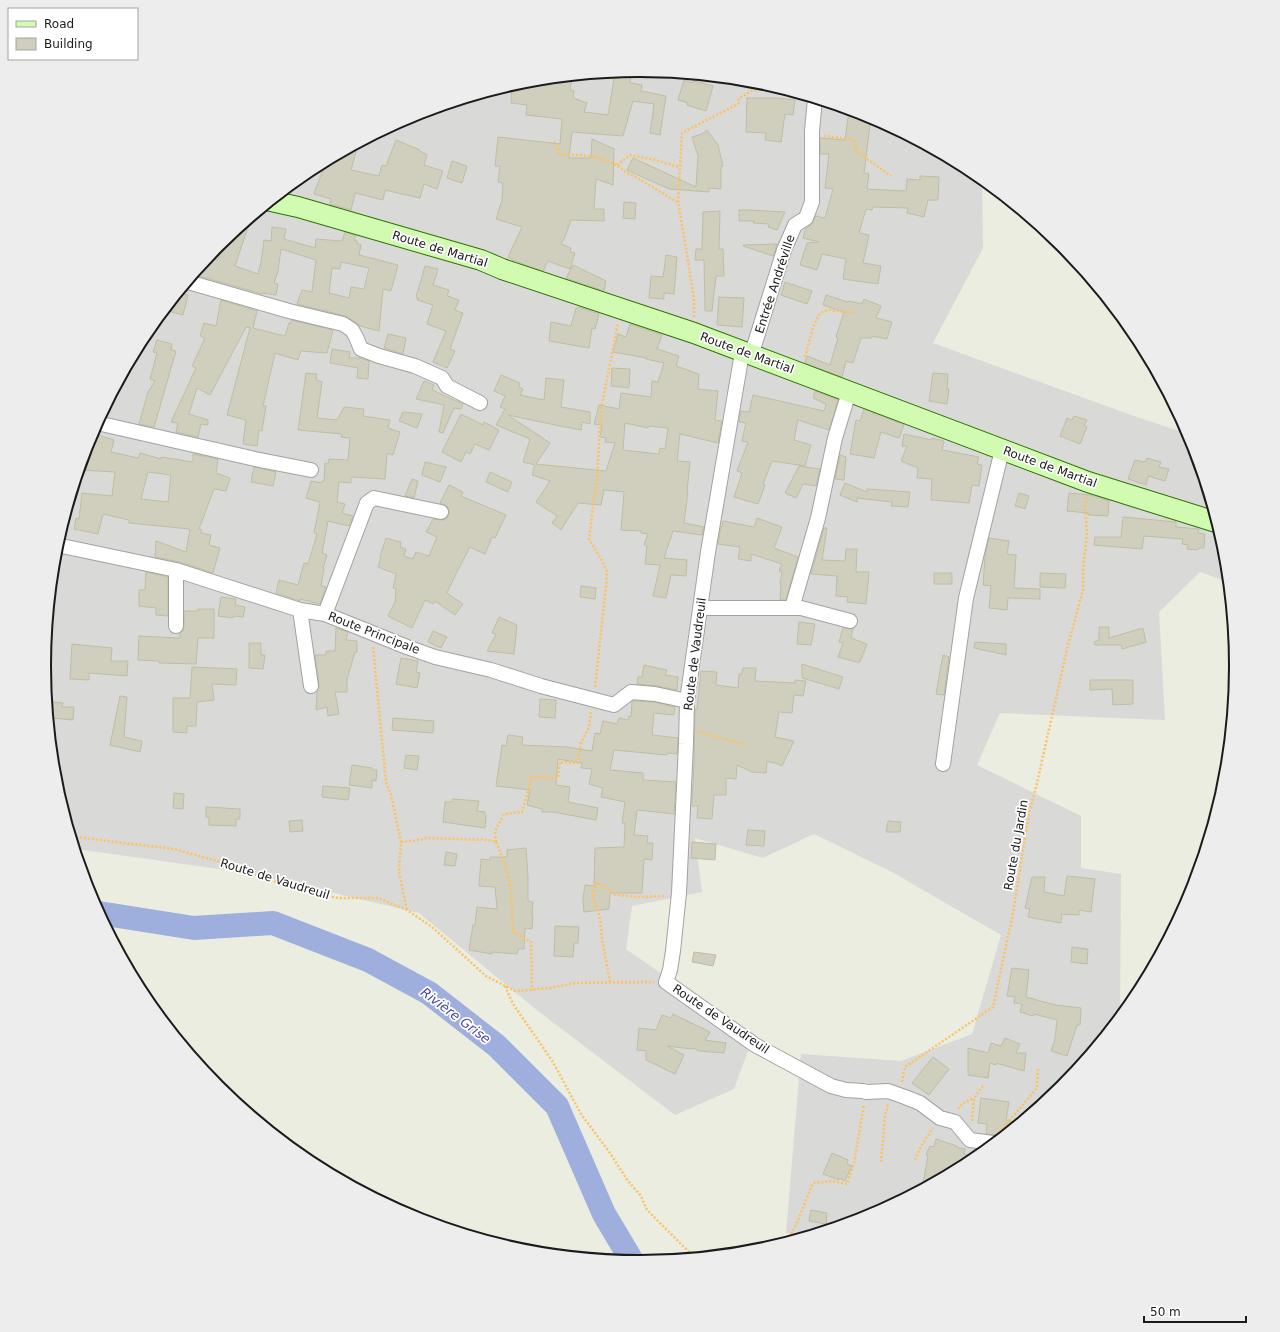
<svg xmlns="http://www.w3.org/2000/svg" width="1280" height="1332" viewBox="0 0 1280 1332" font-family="'DejaVu Sans',sans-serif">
	<rect width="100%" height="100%" fill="#ebede0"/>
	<!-- residential -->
	<path fill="#d9d9d8" d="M640 70 756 82 868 115 971 171 982 179 983 248 933 343 1131 415 1188 434 1191 438 1225 550 1228 582 1200 572 1159 612 1165 720 1000 713 977 765 1081 816V868L1121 874 1120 1016 1061 1088 971 1162 868 1217 805 1236 786 1233 801 1054 901 1061 972 1034 1001 935 892 872 814 834 763 858 695 838 702 892 632 906 626 949 753 1037 734 1089 675 1115 538 1011 419 913 248 873 76 849 55 782 44 666 56 550 89 438 145 335 219 244 309 170 412 115 524 81Z"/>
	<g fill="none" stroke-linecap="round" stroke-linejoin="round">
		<!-- river -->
		<path stroke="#9eafdd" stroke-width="24" d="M99 913 194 928 273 923 368 960 429 993 497 1046 557 1106 604 1214 632 1261"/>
	</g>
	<!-- building -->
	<path fill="#d0cfbd" stroke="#bfbea2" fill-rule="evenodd" d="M615 73 631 74 630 83 642 85 641 91 666 96 660 135 650 133 654 104 633 101 623 136 572 132 569 158H591L592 139 614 149 613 185 596 179 594 209H604V221L571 220 565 237 561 244 571 248 570 252 575 253 570 269 548 261 543 271 512 260V259L508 257 522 227 496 219 502 200 503 183 498 182 500 166H495L498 137 560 144 562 119 526 115 527 105 511 103 512 85 524 81 572 77 570 90 574 91 573 98 587 103 584 112 608 115Z
		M684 80 693 83 694 81 713 86 706 111 687 105 688 103 678 100Z
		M747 98H777L795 100 793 115 785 114 781 142 765 140 766 133 746 132Z
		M849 110 871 117 864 173 869 174 867 189 906 191 907 179 920 180V176L939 177 938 200H928L924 217 907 213 908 208 873 207 872 210 866 209 859 233 869 235 863 263 881 266 878 284 843 279 846 259 822 254 817 270 800 265 807 243 819 242 803 238 806 228 811 225 816 216 825 218 833 189 825 188 829 154H820V138L845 140Z
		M707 130 718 145 723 166H721V189L709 188V192L669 189 627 170 633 158 696 187 698 156 692 137 702 134Z
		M396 140 420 150V151L427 155 424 165 443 171 437 189 424 184 420 198 385 190 383 200 355 193 351 210 330 204 331 199 314 194 326 161 358 144 351 170 379 176 382 165 386 166Z
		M452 161 467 166 462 183 447 178Z
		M624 202 636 203 635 219 623 218Z
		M739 210H749L785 212 777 230 768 227 769 224 753 223 754 221H739Z
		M720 211 719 249H723L724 276H716L712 311H705L704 260H695L696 249H702L703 212Z
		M251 218 235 266 258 274 261 262 264 240 271 241 272 227 286 229 284 239 315 248 316 239 342 241 345 232 356 236 354 240 357 241V243L361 245 359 255 398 265 391 291 383 289 379 331 360 326 357 323 345 316 297 304 302 290 312 292 316 260 281 249 278 271 274 283 278 284 276 295 262 293V294L199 276 202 265 208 258 218 260 225 239ZM341 262 369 268 364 289 351 287 349 298 329 293 332 268 340 269Z
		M777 244 773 256 743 246V245Z
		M666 255 677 257 674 294 664 293V299L649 298 651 276 663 277Z
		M573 265 606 281 604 291 566 278Z
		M425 266 438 269 433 285 449 290 447 296 459 300 455 310 463 313 450 349 455 351 447 368 433 362 446 331 427 324 433 305 417 300 418 298 416 297Z
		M785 282 812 291 807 304 781 295Z
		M179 293 188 295 183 315 165 310Z
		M826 295 848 302 849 301 862 304 864 299 881 306 876 318 892 322 887 339 872 336V338H861L853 363 846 361 842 377 805 363 807 356 830 365 838 338 836 337 844 312 823 305Z
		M719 297 744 298 742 327 717 325Z
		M221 300 257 311 253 328 285 336 289 323H291V320L333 330 327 353 301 351 298 360 275 353 263 406H266L262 431 259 430 257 446 243 444 246 420 227 415 250 328 246 327 210 395 197 388 189 414 208 420V425L201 424 198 437 176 432 178 423 171 422 196 368 192 366 205 338 200 336 204 323 216 326Z
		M579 307 599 314 595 329 592 328 589 348 549 341 551 322 571 326 576 308H578Z
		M630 324 662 335 657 349 679 356 676 366 699 374 698 389 718 391 715 420 722 421 718 443 680 434 677 461 690 462 687 492H688L684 523 704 527 702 535 673 531 664 558 687 560 686 576 671 575 666 598 653 596 660 565 645 564 647 546 644 545 648 534 641 533V531L621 530 624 492 604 490 601 505 578 503 561 530 552 523 557 516 536 502 550 481 532 475 535 465 523 462 530 439 496 425 505 409 500 407 505 396 494 391 501 375 520 383 519 387 523 389 520 395 544 400 546 378 564 380 561 407 590 412V424L582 422 581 430 555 425 508 415 550 443 536 464 606 471 615 443 605 442 606 438 600 437 602 425 594 424 599 405 619 409 621 393 651 397 652 381 658 382 664 363 646 359V358L613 352 618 334 626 337ZM625 423 648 428V426L668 428 665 449 660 448 659 454 623 450Z
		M388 334 406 338 403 354 384 348Z
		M157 340 172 344 171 350 176 351 154 427 139 424 148 392 155 381 150 379 157 353 153 352Z
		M332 349 350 352 349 358H360L369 361 368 379 357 378 358 368 330 363Z
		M612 368 630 369 629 388 611 386Z
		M306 373 317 374 316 380 322 382 317 418 337 420 344 407 364 409 363 416 390 420 388 428 400 432 393 455 387 453 385 479 351 477V483L339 482 337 502 345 504 342 513 353 516 349 526 328 521 322 553 327 555 323 568H324L321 586 326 587 320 604 300 599V601L276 593 279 580 298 585 304 563 308 564 317 534 314 533 320 502 306 498 311 481 322 483V481H324L325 463 328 464 329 459 348 460 350 438 341 437 342 434 298 430Z
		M933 373 948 374 947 389H949L947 404 929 401Z
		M424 381 434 385 432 390 463 404 461 409 454 408 443 433 439 432 444 405 416 399Z
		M815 391 838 400 829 430 798 420 794 440 811 445 805 466 772 461 763 484 765 485 758 504 734 497 742 473 737 471 748 442 742 441 746 423 739 422 741 411 749 412 753 395 824 411 826 404 813 398Z
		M864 409 904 425 899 438 881 432 874 458 850 454 856 420 860 421Z
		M403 412 422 414 417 428 399 421Z
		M461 414 483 425 484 422 499 430 489 450 475 444 470 454 466 452 461 462 442 452Z
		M1074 416 1087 420 1084 426 1087 427 1080 444 1060 436 1067 418 1072 420Z
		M92 433 114 440 111 452 138 458 140 453 161 459V457L193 462V454L218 459 216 473 230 478 226 491 214 489 199 529H201V533L211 535 209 545 220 548 213 573 179 562 155 557 156 541 186 552 190 529 129 523V520L103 514 98 534 74 529 76 518 79 519 82 493 112 496 115 472 80 470ZM148 472 171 475 168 502 141 499Z
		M904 434 932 440V438L944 441 942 450 979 457 977 464 982 465 979 486 972 485 969 503 931 500 932 479 917 478 918 468 901 461 907 446H902Z
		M840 455 846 457 844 480 835 479Z
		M1147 458 1161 462 1159 467 1169 469 1165 481 1148 476 1146 485 1128 479 1135 460 1145 462Z
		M425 462 446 467 440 482 422 475Z
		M799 466 820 469 816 486 803 484 796 498 785 493Z
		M254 467 276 472 273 486 251 482Z
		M490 472 512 482 508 492 486 482Z
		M412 479 418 481 414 498 405 496Z
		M845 483 867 492V489L910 492 908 507 891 506 892 502 857 498V502L840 495Z
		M449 485 463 492 461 496 506 515 495 538 492 537 485 554 470 547 457 572 447 593 463 604 455 615 435 601 433 604 425 600 412 628 388 616 395 602 396 589 393 588 396 574 378 567 381 557H380L386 538 401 542 400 547 406 549 404 556 413 559 416 552 429 556 437 537 426 532 433 519 443 520 447 518 449 514V510L447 506 440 503Z
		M1019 493 1029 496 1025 509 1015 506Z
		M1069 493 1090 495 1109 501 1108 516 1088 515V513L1067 511Z
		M1123 517 1176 522V527L1199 529 1198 533 1205 534 1204 548H1199L1198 550 1187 549 1188 545 1182 544 1183 539 1144 536 1142 549 1094 545 1095 537H1121Z
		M757 518 782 527 774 548 798 557 786 600H780L781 584H780L782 572 779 571 782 564 751 554V561L738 559 740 547 718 544 721 527H722L723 521 754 527Z
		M824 528H827L822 560 845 561 846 549H857L856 572H869L866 604 847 602 848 597 836 596 837 576 811 574Z
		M989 538 1009 541 1007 554 1016 555 1014 588 1040 589V599L1008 598 1007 610 989 608 991 586 983 585 985 556Z
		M146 572 168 577V616L156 615V608L139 606V590H145Z
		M934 573H952V584H934Z
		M1040 573 1066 574 1065 588 1040 587Z
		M581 586 596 588 595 599 580 597Z
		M221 597 236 599 235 605 245 607 243 617 234 616 233 618 218 616Z
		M198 609H214V638H198L196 664 159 663V661L138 660 139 636 180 638V633L183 631 184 626V611H198Z
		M499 617 517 625 514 654 487 651 496 634 492 633Z
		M799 622 815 624 811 645 797 644Z
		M1099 627H1109V638L1143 628 1146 642 1122 649 1121 645H1095L1094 642 1099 640Z
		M336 628 348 632 346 640 357 641V652H355L347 679V692H335L339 714 328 716 327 707 316 710 317 692 319 685 315 655H326V651H335Z
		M843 628 853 629 851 638 867 644 860 662H856L838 657 843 643 839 642Z
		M433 631 447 637 441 648 428 642Z
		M975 642 1006 644V655L974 648Z
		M249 643H261V655H265L263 669 249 668Z
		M72 644 112 648 111 661H128L127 676 89 673V680L70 679Z
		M943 655 949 657 944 695 936 694Z
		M401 658 418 661 416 672 420 673 417 688 396 684Z
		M802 664 843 677 839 689 802 678Z
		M644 665 667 670 665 675 678 677 677 690 657 686 637 684 638 677H642Z
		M192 667 237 669 236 685 212 684 214 700 197 702 196 726H187V733L173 732V698H190Z
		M743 668H756L755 681 795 683V680L806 681 803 696 794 695 792 713 779 712 775 737 794 741 782 766 773 762V763L767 761 766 773 752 772 737 765 736 779 726 778V795H714L712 819 697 818 698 806H692L694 761 695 709H697L701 671 717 672 716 685 738 688 739 674H742Z
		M1090 680H1133V704L1113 705 1112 689 1090 690Z
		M120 696 127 697 124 737 142 741 140 752 110 745Z
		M540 699 556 700 555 718 539 717Z
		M634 701 654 702 675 707 674 715 654 713 652 735 678 738 677 754 667 753V755L614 750 610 770 643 773V780L676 782 674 814 637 810 634 835 648 836 647 843H653L652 860 644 859 642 893H610L609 909 584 912 583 899 585 885 594 886 595 848 624 847 625 823H622L625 802 601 797 603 788 589 784 592 769 581 768 582 763 558 759 556 785 570 787 568 802 598 808 596 820 553 812H542V809L527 805 530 790 496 786 502 745 506 746 508 735 523 737 522 745 567 747 592 751 595 733 600 734 603 721 617 724 619 718 628 720 629 716H631L632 702Z
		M52 702 63 703 62 707H74L73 720 51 718Z
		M393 718 434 721 433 733 392 730Z
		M406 755 419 756 417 770 404 768Z
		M352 765 372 768V770H377L376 781 372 780V788L349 785Z
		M323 786 350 788 348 800 322 797Z
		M174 793 184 794 183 809 173 808Z
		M453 799 479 801 477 811 485 812V815H486L485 828 443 822 445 802H452Z
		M206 807 240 809V819H236V826L209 825V817H206Z
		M302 820 303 831 290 832 289 821Z
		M888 821 901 822 900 832H886Z
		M748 830 765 831 764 846 746 845Z
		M692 842 716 844 715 860 691 858Z
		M526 848 528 877V901L533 902 532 915H533L532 929 525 928 524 949H518L517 954 492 952V954L469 950 473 925H475L477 907 497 909 495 887 479 886 481 859 490 860V857H507V850Z
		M446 852 457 854 455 866 444 865Z
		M1067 876 1095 879 1091 912 1079 910V915L1062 914 1061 923 1028 917 1030 909 1025 908 1032 877H1045L1044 892 1064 896Z
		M555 926 579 927 578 943H574L573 957 554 956Z
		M1072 947 1088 949 1087 964 1071 962Z
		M694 952 716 955 713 966 692 962Z
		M1012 968 1029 970 1026 997 1055 1005 1081 1008 1080 1025H1077L1067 1056 1051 1051 1055 1039 1057 1020 1034 1014 1033 1016 1020 1012 1022 1004 1014 1003 1015 997 1007 996Z
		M673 1014 710 1032 705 1040 726 1043 724 1053 699 1051 693 1048 692 1049 667 1046 684 1055 675 1074 646 1060V1051L637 1050 639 1028 656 1030 662 1015 671 1018Z
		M1005 1038 1020 1044 1016 1053H1026L1024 1071 996 1063V1065L990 1063 988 1078 968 1075V1048L988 1053 991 1043 1001 1046Z
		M933 1057 949 1069 929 1095 912 1083Z
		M981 1098 1009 1102 1006 1121 1019 1122 1002 1136 986 1134 987 1124 978 1123Z
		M936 1139 957 1146 956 1147 965 1149 964 1154H966L964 1166 931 1183H923L928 1156 926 1155 930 1146 934 1147Z
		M832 1153 848 1160 847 1164 852 1166 845 1181 839 1178V1180L823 1174Z
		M811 1210 827 1213 826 1224 809 1221Z"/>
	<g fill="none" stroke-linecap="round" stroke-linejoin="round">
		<!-- street casing -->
		<g stroke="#a2a2a2" stroke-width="16">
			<path id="street" d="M188 282 289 311 343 324 352 330 356 337 361 349 379 356 415 366 442 378 447 386 480 403
				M742 353 708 552 687 701 686 744 679 893 673 951 670 970 666 982 755 1045 831 1086 846 1090 863 1091 866 1092 888 1091 905 1097 920 1103 940 1118 955 1122 970 1140 993 1143
				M751 356 784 250 795 225 806 218 812 202V131L815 99
				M97 423 255 459 311 470
				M57 545 176 570 300 610 325 614 407 647 435 657 491 670 541 686 614 705 631 692 655 694 687 701
				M700 608H801L850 621
				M792 608 818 518 835 438 849 392
				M300 610 311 686
				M325 614 367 503 374 498 441 512
				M176 626V570
				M943 764 966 598 1002 450"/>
		</g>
		<!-- secondary casing -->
		<g stroke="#2c7202" stroke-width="22">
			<path id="secondary" d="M271 201 298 207 481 260 502 269 694 333 1088 482 1216 522"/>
		</g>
		<!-- path -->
		<path stroke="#fdc161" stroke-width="2.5" stroke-dasharray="2 2" stroke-linecap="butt" d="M824 136 855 140 856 151 891 176
			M554 141 558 148 559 155H581L596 157 617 165 624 171 641 180 677 202
			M617 165 630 155 656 160 679 167
			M694 317V300L686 248 678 202 682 133 738 104 739 98 753 90 783 89
			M805 357 813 327 820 313 828 310 854 313
			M373 647 386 782 391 795 401 842 399 872 407 910
			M595 687 606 586 607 572 601 559 589 539 597 478 601 409 618 324
			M699 732 746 745
			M72 836 91 839 174 849 221 862 268 879 309 892 338 898H378L407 910 432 927 486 976 515 991 550 988 576 983 654 982
			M401 842 420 840 426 838 487 840 496 842 505 863 511 888 513 932 531 942 532 990
			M496 842 495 831 504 814 522 812 532 777 558 778 560 762 578 763 581 743 589 727 591 712
			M610 982 602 939 600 918 593 897 596 882 616 895 639 897 665 896
			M505 986 513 1004 553 1062 581 1114 610 1153 628 1181 641 1196 647 1210 694 1257
			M902 1082 905 1067 993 1007 1013 913 1029 814 1037 783 1068 645 1083 590V570L1087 533 1085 509 1086 498
			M958 1109 963 1103 974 1098
			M972 1121 974 1098 983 1086
			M999 1133 1037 1088 1038 1069
			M915 1160 921 1146 933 1128
			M881 1162 885 1116 888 1104
			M787 1241 796 1225 813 1183 832 1181 847 1184 854 1163 864 1105"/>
		<!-- street -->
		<use href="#street" stroke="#fff" stroke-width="14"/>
		<!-- secondary -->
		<use href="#secondary" stroke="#d1fbb0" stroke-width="20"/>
	</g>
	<g text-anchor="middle" stroke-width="3.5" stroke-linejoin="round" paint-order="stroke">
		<!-- street labels -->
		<g font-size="12" fill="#1b1b1b" stroke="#fff">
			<text transform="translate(440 249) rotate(17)" y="4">Route de Martial</text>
			<text transform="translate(775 284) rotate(-72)" y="4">Entrée Andréville</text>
			<text transform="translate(747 353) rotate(20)" y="4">Route de Martial</text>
			<text transform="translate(1050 467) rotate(20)" y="4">Route de Martial</text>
			<text transform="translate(374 633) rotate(21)" y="4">Route Principale</text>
			<text transform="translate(695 654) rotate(-83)" y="4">Route de Vaudreuil</text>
			<text transform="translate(1016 845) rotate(-80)" y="4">Route du Jardin</text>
			<text transform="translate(275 879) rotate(17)" y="4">Route de Vaudreuil</text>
			<text transform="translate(721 1019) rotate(34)" y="4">Route de Vaudreuil</text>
		</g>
		<!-- water labels -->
		<g font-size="13" font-style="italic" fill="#4746ac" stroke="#fff">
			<text transform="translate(456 1015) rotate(37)" y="5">Rivière Grise</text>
		</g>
	</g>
	<!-- crop -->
	<path d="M0 0H1280V1332H0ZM51 666a589 589 0 1 1 1178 0a589 589 0 1 1-1178 0Z" fill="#ededed" fill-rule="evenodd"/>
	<path fill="none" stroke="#1b1b1b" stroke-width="2" d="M51 666a589 589 0 1 1 1178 0a589 589 0 1 1-1178 0Z"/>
	<!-- legend -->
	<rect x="8" y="8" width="130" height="52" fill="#ffffff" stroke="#a4a4a4"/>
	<rect x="16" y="21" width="20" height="6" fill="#d1fbb0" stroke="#a4a4a4"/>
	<text x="44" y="28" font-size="12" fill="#1b1b1b">Road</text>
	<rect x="16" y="38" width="20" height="12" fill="#d0cfbd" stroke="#a4a4a4"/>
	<text x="44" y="48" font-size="12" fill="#1b1b1b">Building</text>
	<!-- scale -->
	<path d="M1144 1316v6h102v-6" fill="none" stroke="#1b1b1b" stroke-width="2"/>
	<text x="1150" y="1316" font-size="12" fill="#1b1b1b" stroke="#ffffff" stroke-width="3" paint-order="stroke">50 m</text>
</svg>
